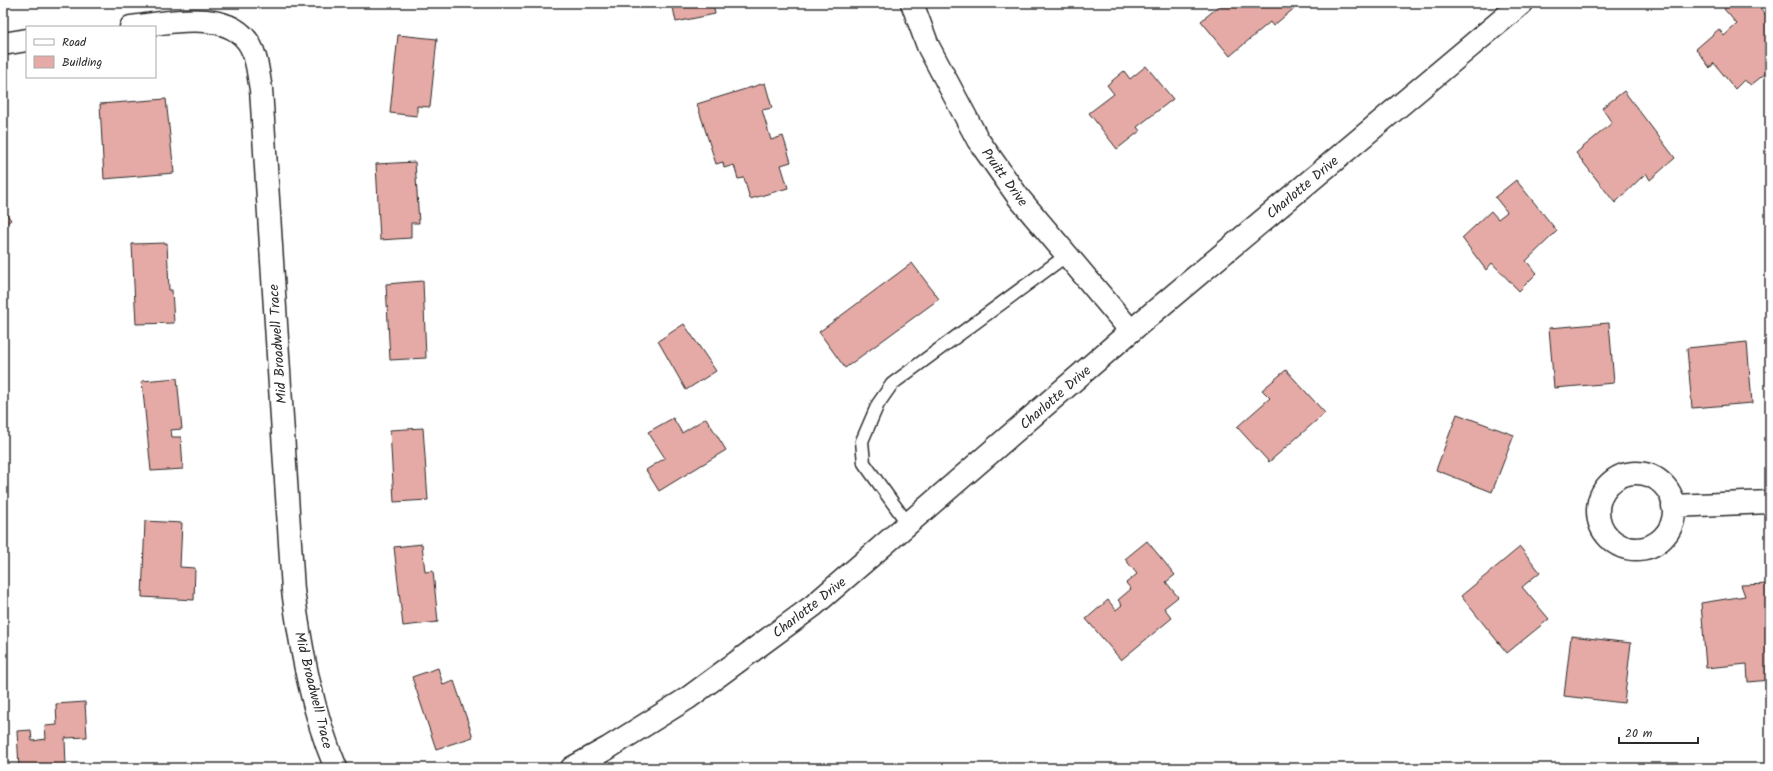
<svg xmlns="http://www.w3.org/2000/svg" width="1773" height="771" viewBox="0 0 1773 771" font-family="Kalam,sans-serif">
	<rect width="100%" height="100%" fill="#fff"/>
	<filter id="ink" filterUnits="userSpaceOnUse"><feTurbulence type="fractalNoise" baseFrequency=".025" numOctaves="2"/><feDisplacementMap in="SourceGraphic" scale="8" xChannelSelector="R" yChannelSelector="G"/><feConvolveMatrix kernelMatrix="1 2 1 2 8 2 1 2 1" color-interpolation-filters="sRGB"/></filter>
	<g filter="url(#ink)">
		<!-- building -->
		<path fill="#e5aaa5" stroke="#2b2b2b" d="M672 3H713L715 14 676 22Z
			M1223 3H1295L1297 6 1273 26 1270 22 1230 56 1201 21Z
			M1732 3H1756L1770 20V70L1751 85 1744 80 1735 89 1714 63 1710 68 1696 49 1719 29 1724 36 1737 24 1724 9Z
			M398 35 437 39 430 107 417 106V116L390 113Z
			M1146 66 1173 99 1137 127 1140 131 1117 149 1089 113 1114 94 1107 85 1124 71 1130 79Z
			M765 83 772 108 762 110 771 140 783 136 791 162 781 165 788 188 750 199 744 178 738 179 734 165 724 168 723 162 716 164 697 104Z
			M1624 91 1675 158 1650 180 1646 173 1615 203 1576 153 1612 123 1602 108Z
			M166 99 174 173 104 179 100 104Z
			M415 162 419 223H411V238L380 240 376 164Z
			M1516 180 1557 231 1526 261 1537 273 1519 291 1492 263 1486 270 1462 238 1491 211 1498 219 1507 212 1495 197Z
			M3 209 11 220 3 226Z
			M167 243 169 290H172L174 323 136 324 132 244Z
			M912 263 939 299 845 368 819 332Z
			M423 281 426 358 390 360 386 284Z
			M1609 323 1614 383 1554 388 1549 328Z
			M684 324 716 371 686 390 658 341Z
			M1747 342 1752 403 1692 408 1687 348Z
			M1286 370 1325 413 1269 462 1237 427 1270 398 1262 390Z
			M177 378 182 429 171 430 172 437H181L183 469 151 471 142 381Z
			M1457 414 1514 435 1492 492 1436 470Z
			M673 418 682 433 706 418 726 450 659 491 646 470 665 458 648 432Z
			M423 428 428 500 394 502 390 430Z
			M145 521 182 523 180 567 195 568 194 600 142 597Z
			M1147 541 1175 575 1166 582 1178 597 1164 608 1172 618 1121 660 1086 619 1108 600 1116 610 1122 605 1118 600 1131 589 1126 583 1137 574 1125 559Z
			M422 544 425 572 433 571 438 622 403 626 394 547Z
			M1520 547 1540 572 1522 587 1549 619 1507 653 1461 596Z
			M1770 584V680L1748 682 1747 664 1706 668 1701 603 1745 596 1741 585Z
			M1571 636 1631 643 1624 703 1564 696Z
			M438 668 443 685 454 681 473 737 436 749 412 677Z
			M85 702 87 737 65 738 66 768H19L17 731 31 730 32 741 46 739 45 726 57 725 56 704Z"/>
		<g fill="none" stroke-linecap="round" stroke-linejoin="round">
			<!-- service casing -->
			<g stroke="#2b2b2b" stroke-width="15">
				<path id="service" d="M908 524 864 463 862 441 878 404 892 384 1067 255"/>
			</g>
			<!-- minor casing -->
			<g stroke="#2b2b2b" stroke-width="25">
				<path id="minor" d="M912 3 928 46 978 140 1019 198 1131 331
					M131 27C166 23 231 7 251 47 258 60 258 75 261 89L293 590C301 650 312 712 336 768
					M3 44 27 40
					M1598 511a38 38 0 1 1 76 0a38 38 0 1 1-76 0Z
					M1673 506 1770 502"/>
			</g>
			<!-- tertiary casing -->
			<g stroke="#2b2b2b" stroke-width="25">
				<path id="tertiary" d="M572 768 608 748 688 698 813 606 1131 331 1522 3"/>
			</g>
			<!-- service -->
			<use href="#service" stroke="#fff" stroke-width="12"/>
			<!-- minor -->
			<use href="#minor" stroke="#fff" stroke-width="22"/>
			<!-- tertiary -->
			<use href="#tertiary" stroke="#fff" stroke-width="22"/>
		</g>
	</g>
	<g text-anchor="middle" stroke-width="3.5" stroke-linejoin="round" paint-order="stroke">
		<!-- street labels -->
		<g font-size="14" fill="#2b2b2b" stroke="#fff">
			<text transform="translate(1005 177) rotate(54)" y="5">Pruitt Drive</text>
			<text transform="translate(1302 187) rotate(-40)" y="5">Charlotte Drive</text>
			<text transform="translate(277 344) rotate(-94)" y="5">Mid Broadwell Trace</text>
			<text transform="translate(1055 397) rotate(-41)" y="5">Charlotte Drive</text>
			<text transform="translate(809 607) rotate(-38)" y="5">Charlotte Drive</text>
			<text transform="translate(314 690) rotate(76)" y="5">Mid Broadwell Trace</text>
		</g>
	</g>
	<!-- margin -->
	<rect width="1773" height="771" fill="none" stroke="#fff" stroke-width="16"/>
	<rect x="8" y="8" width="1757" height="755" fill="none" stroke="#2b2b2b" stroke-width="1.5" filter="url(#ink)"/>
	<!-- legend -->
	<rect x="26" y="26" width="130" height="52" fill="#ffffff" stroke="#aaaaaa"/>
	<rect x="34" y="39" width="20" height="6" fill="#ffffff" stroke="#aaaaaa"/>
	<text x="62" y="46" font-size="12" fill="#2b2b2b">Road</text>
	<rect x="34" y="56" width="20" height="12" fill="#e5aaa5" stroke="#aaaaaa"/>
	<text x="62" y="66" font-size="12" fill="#2b2b2b">Building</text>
	<!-- scale -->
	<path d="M1619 737v6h79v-6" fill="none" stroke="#2b2b2b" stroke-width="2"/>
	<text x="1625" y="737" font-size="12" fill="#2b2b2b" stroke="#ffffff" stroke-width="3" paint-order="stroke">20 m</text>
</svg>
